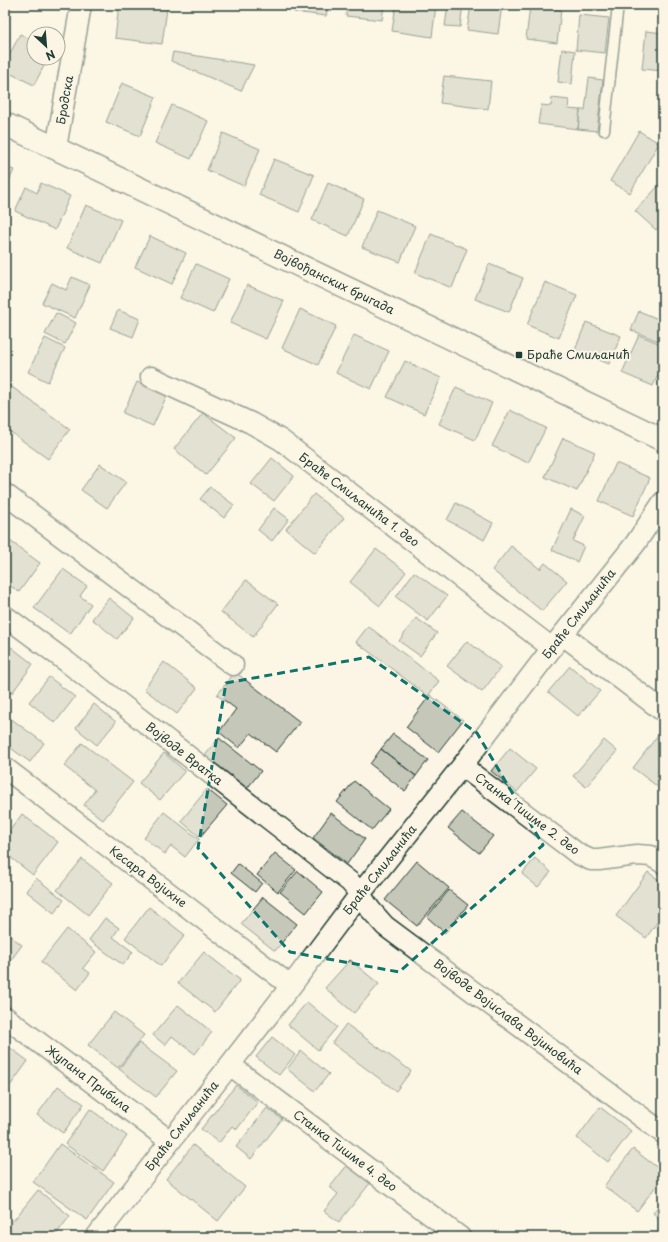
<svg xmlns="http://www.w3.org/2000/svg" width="668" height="1242" viewBox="0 0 668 1242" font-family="'Playpen Sans',sans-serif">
	<rect width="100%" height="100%" fill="#fcf5e5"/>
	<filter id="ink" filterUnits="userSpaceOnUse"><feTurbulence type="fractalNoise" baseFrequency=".025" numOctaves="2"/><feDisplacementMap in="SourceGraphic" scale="8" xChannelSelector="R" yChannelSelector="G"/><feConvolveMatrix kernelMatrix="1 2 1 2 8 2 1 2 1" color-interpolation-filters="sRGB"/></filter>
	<g filter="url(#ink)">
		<!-- building -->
		<path fill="#c5c7b9" stroke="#1f3d34" d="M119 5H137L167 9 162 44 115 38Z
			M295 5H328L326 16 294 12Z
			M347 5H384L382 20 346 16Z
			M396 5H436L432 37 392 31Z
			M448 5H463L460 27 445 26Z
			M471 5H502L498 34 467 30Z
			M530 6 561 10 557 43 526 39Z
			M579 15 609 18 605 53 576 50Z
			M646 31 663 33V71L642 69Z
			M20 34 34 41V58H48L34 85 5 71V64Z
			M562 49 575 51 572 84 558 82Z
			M173 52 254 65 241 91 171 61Z
			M444 76 491 81 488 109 440 103Z
			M589 78 603 80 597 131 578 129 580 110H585Z
			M122 83 156 97 140 136 106 122Z
			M552 98 569 100 568 109 580 110 578 129 538 124 541 105 551 106Z
			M172 105 208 121 191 159 155 143Z
			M639 131 659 143 630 193 610 181Z
			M223 133 260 149 244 186 207 170Z
			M274 159 314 175 299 212 259 195Z
			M5 167 14 170 5 190Z
			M663 181V223L656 230 635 211Z
			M41 183 70 196 55 230 15 211 26 187 37 193Z
			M328 183 364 199 348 236 312 220Z
			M86 205 121 220 102 263 67 248Z
			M377 210 415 226 400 262 362 247Z
			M431 234 467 249 452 288 415 273Z
			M150 236 186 253 172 284 135 267Z
			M196 264 229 279 213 313 180 298Z
			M489 264 523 278 509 312 475 299Z
			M72 277 90 285 75 318 42 303 52 283 66 290Z
			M545 282 577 295 559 338 527 325Z
			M247 285 284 301 266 339 230 323Z
			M300 309 336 326 318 365 282 348Z
			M118 310 140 319 133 337 110 328Z
			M639 311 663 321V343L631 330Z
			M56 313 76 323 65 344 45 334Z
			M586 322 621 336 609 364 575 350Z
			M354 335 389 351 371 389 336 373Z
			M639 335 663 345V364L653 386 622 373Z
			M45 338 65 348 48 382 28 372Z
			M405 361 441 378 424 414 387 397Z
			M5 382 70 429 48 459 5 428Z
			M137 382 167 395 153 426 123 413Z
			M456 387 492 403 475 440 439 424Z
			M510 410 546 428 528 463 492 446Z
			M203 413 236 438 206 475 174 449Z
			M563 438 595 452 577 491 545 477Z
			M272 458 294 476 274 501 251 484Z
			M616 463 650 478 633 516 599 501Z
			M100 464 126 482 107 508 81 490Z
			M210 487 234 505 224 518 200 499Z
			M314 494 344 518 315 553 286 529Z
			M456 503 493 523 484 540 447 520Z
			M274 508 289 519 272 541 258 530Z
			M571 509 585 516 573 541 584 546 577 562 552 550Z
			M6 538 40 563 19 592 5 582V540Z
			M511 546 540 569 545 563 567 581 542 611 492 570Z
			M376 549 406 572 380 606 350 582Z
			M63 569 87 586 80 596 91 604 70 634 34 608Z
			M414 572 447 596 428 621 396 597Z
			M246 580 278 604 253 637 221 612Z
			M109 598 134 618 117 639 92 619Z
			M416 618 437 633 420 656 399 641Z
			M368 626 439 681 428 696 356 642Z
			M467 641 501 667 482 692 447 666Z
			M11 647 33 664 12 693 5 688V655Z
			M164 662 197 688 177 714 144 689Z
			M570 666 600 691 578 716 548 692Z
			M235 672 300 722 276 752 251 733 239 748 219 732 236 709 217 695Z
			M49 677 75 697 55 723 29 702Z
			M430 695 463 720 438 752 406 727Z
			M94 704 116 722 97 745 76 728Z
			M6 715 44 743 30 762 5 744Z
			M393 734 428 760 416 776 381 749Z
			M658 735 663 739 662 790 633 768Z
			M219 738 261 771 245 791 203 758Z
			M604 740 617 751 586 787 573 776Z
			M82 743 133 782 103 820 84 805 95 790 64 766Z
			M510 748 536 769 517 792 491 771Z
			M381 749 416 776 405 791 370 764Z
			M164 753 185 771 160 800 139 783Z
			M354 781 389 809 372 830 337 802Z
			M207 789 227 805 200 837 181 821Z
			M164 812 199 839 185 857 171 846 165 854 144 838Z
			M462 812 493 836 479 853 448 828Z
			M331 813 365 839 347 864 313 838Z
			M22 814 58 842 33 875 5 853V837Z
			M275 853 296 870 278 892 257 875Z
			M535 858 551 872 538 887 522 874Z
			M82 859 113 883 88 915 57 890Z
			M417 861 449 888 417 926 385 900Z
			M238 864 262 883 255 892 231 873Z
			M298 871 323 892 306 913 280 892Z
			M648 872 663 883V914L646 938 616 916Z
			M36 878 64 900 54 913 26 891Z
			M449 890 468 905 445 933 427 917Z
			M263 897 297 924 275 951 241 924Z
			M149 907 185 935 161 966 125 938Z
			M105 918 119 928 113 937 133 952 123 965 89 940Z
			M67 929 96 952 83 968 90 973 77 990 41 962Z
			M5 932 22 945 5 968Z
			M204 952 240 980 215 1012 178 983Z
			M350 960 379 984 354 1013 325 988Z
			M307 1002 337 1027 318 1050 288 1025Z
			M178 1005 212 1032 195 1054 172 1036 165 1045 153 1035Z
			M114 1012 144 1035 118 1068 88 1045Z
			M346 1024 411 1071 396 1091 332 1043Z
			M272 1037 295 1055 279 1075 256 1057Z
			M139 1043 177 1071 156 1097 119 1069Z
			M5 1044 28 1061 5 1093Z
			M301 1051 329 1074 315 1091 287 1069Z
			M236 1085 258 1102 237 1129 232 1126 219 1143 201 1129Z
			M58 1086 84 1104 63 1133 37 1115Z
			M600 1107 631 1131 608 1162 577 1138Z
			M267 1108 282 1119 251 1159 236 1147Z
			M90 1109 127 1136 103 1171 65 1144Z
			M60 1144 114 1182 87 1220 33 1182Z
			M193 1145 245 1187 218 1221 166 1179Z
			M633 1149 663 1172V1177L637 1211 604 1186Z
			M348 1164 371 1182 339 1222 324 1211 338 1194 330 1187Z
			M38 1190 70 1216 54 1237H9L5 1233V1231Z
			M663 1200V1221L653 1213Z
			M212 1231 220 1237H207Z"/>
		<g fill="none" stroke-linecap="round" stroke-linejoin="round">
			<!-- lane casing -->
			<g stroke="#1f3d34" stroke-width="13">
				<path id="lane" d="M604 130 618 5"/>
			</g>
			<!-- street casing -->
			<g stroke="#1f3d34" stroke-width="23">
				<path id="street" d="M56 148 81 5
					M151 377 251 423 281 440 552 648
					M5 494 233 665
					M5 616 67 662 350 882 360 894 370 909 385 926 663 1133
					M563 635 663 711
					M462 766 578 854 591 860H599L637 855 651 856 663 863
					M5 768 291 986
					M5 1017 170 1141
					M230 1065 460 1237
					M96 1237 291 986 360 894 462 766 552 648 635 544 663 502"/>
			</g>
			<!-- secondary casing -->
			<g stroke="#1f3d34" stroke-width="25">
				<path id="secondary" d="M5 124 663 440"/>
			</g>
			<!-- lane -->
			<use href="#lane" stroke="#fcf5e5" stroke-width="10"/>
			<!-- street -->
			<use href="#street" stroke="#fcf5e5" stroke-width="20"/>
			<!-- secondary -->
			<use href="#secondary" stroke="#fcf5e5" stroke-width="22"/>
		</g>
	</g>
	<!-- marked area -->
	<path d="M0 0H668V1242H0ZM369 657 477 733 543 845 399 972 290 952 198 848 226 683Z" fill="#fcf5e5" fill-opacity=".55" fill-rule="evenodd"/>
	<path fill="none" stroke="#0f766e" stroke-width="3" stroke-dasharray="8 5" stroke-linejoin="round" d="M369 657 477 733 543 845 399 972 290 952 198 848 226 683Z"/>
	<!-- markers -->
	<rect fill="#1f3d34" stroke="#fcf5e5" stroke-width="1.5" x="515" y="351" width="8" height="8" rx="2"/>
	<g text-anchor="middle" stroke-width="4" stroke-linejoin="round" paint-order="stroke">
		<!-- street labels -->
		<g font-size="12" fill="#1f3d34" stroke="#fcf5e5">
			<text transform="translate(65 100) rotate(-80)" y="4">Бродска</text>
			<text transform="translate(334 282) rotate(26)" y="4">Војвођанских бригада</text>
			<text transform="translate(359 500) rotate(37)" y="4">Браће Смиљанића 1. део</text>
			<text transform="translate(579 614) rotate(-52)" y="4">Браће Смиљанића</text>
			<text transform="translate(184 754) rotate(38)" y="4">Војводе Вратка</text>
			<text transform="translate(527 814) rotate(37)" y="4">Станка Тишме 2. део</text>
			<text transform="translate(380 870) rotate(-52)" y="4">Браће Смиљанића</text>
			<text transform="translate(148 877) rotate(37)" y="4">Кесара Војихне</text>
			<text transform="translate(508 1017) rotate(37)" y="4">Војводе Војислава Војиновића</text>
			<text transform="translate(88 1079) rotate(37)" y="4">Жупана Прибила</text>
			<text transform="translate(182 1126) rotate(-52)" y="4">Браће Смиљанића</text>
			<text transform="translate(345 1151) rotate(37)" y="4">Станка Тишме 4. део</text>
		</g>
		<!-- poi labels -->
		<g font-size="12" fill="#1f3d34" stroke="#fcf5e5" text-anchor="start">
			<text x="527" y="359">Браће Смиљанић</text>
		</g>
	</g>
	<!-- margin -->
	<rect width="668" height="1242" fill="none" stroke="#fcf5e5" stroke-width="20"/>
	<rect x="10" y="10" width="648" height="1222" fill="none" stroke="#1f3d34" stroke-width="1.5" filter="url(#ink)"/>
	<!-- north arrow -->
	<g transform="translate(46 46) rotate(154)"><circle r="19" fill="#fcf5e5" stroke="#a4ab9e"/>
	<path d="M0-3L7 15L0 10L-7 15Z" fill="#1f3d34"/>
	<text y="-6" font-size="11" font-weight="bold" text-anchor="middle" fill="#1f3d34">N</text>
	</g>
</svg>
